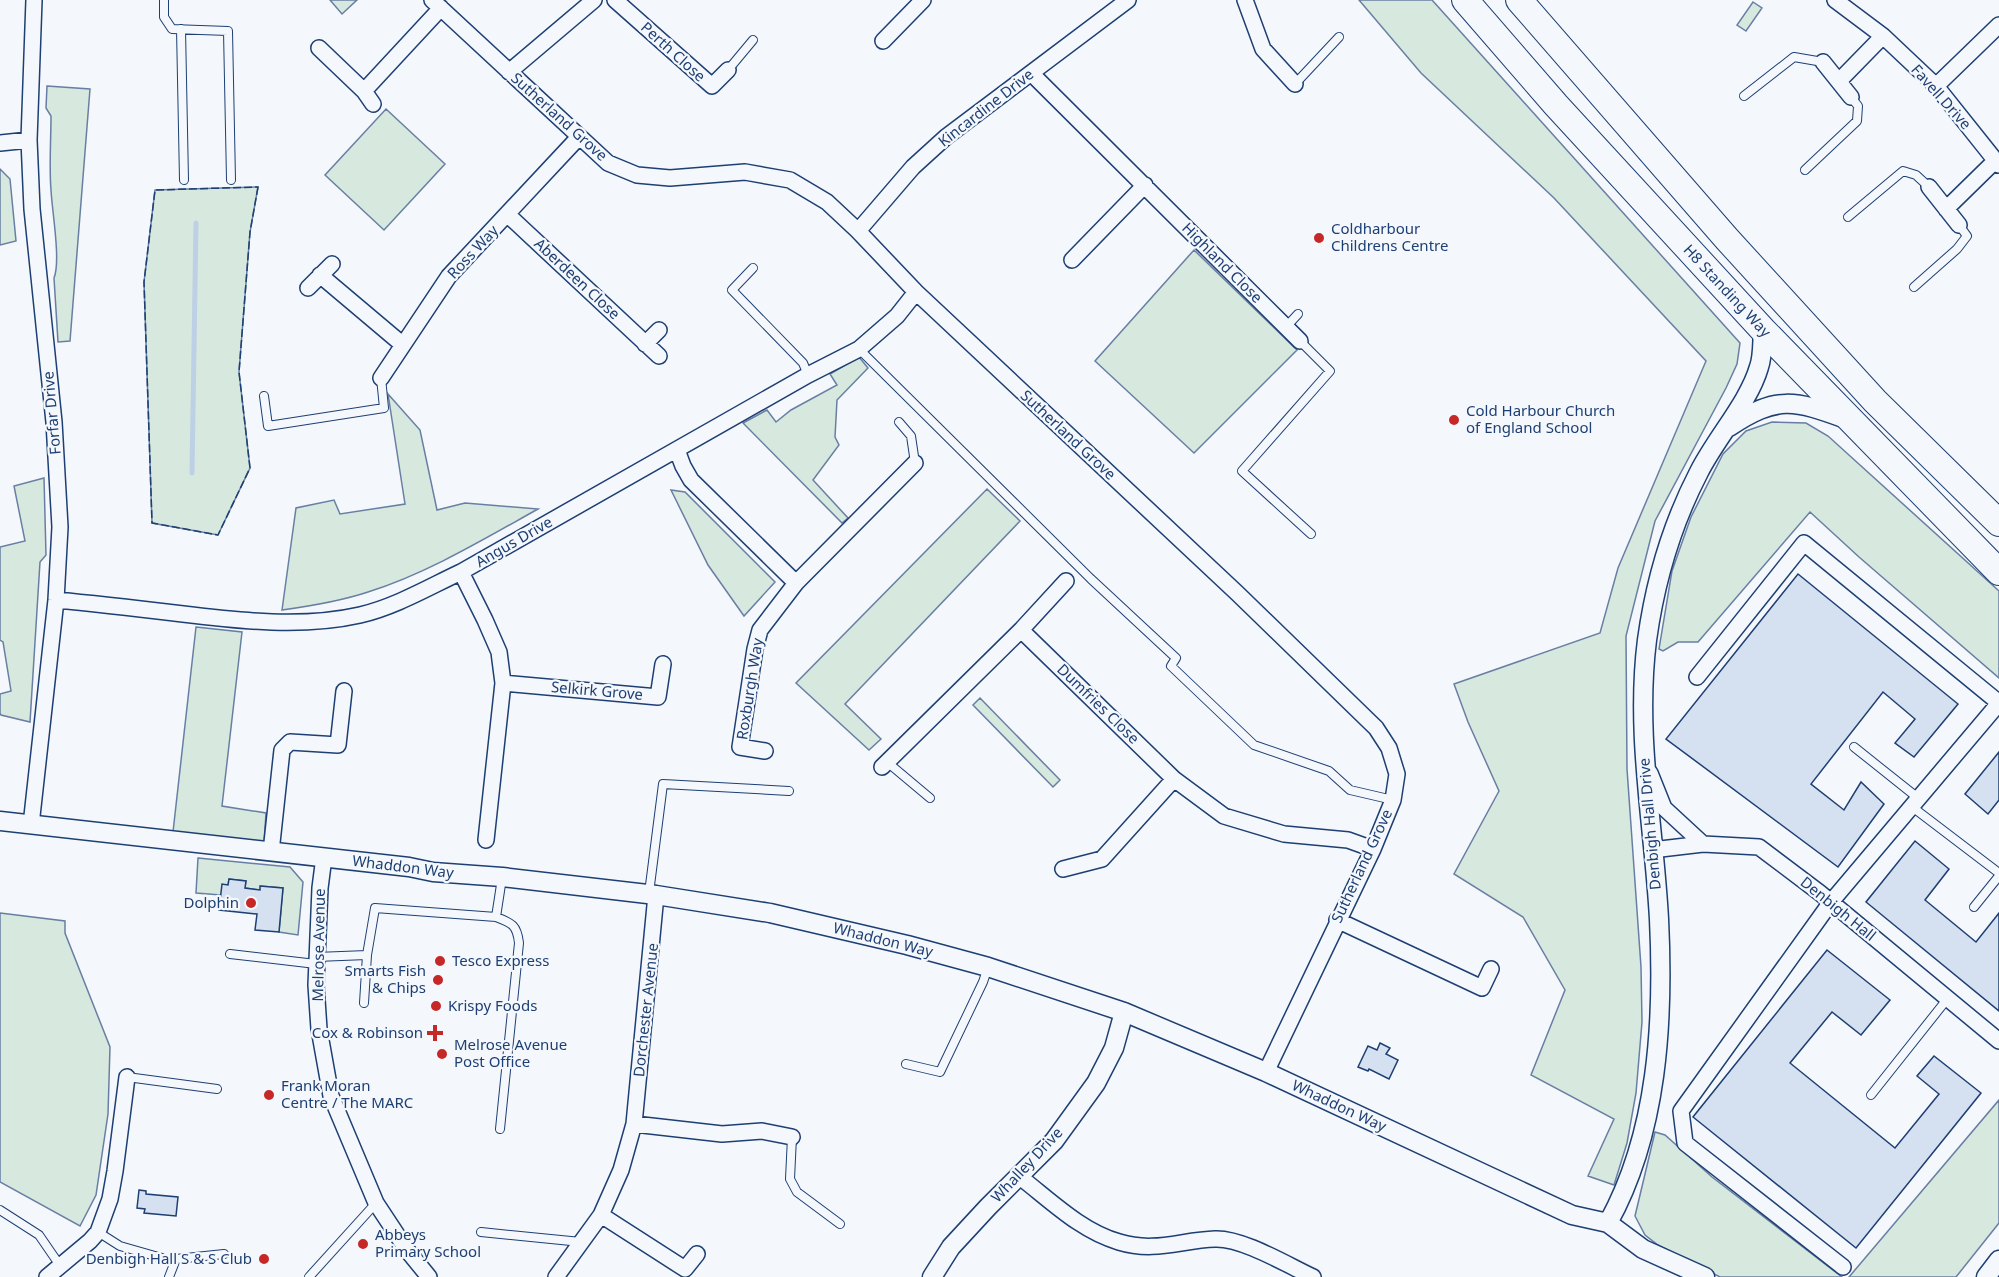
<svg xmlns="http://www.w3.org/2000/svg" width="1999" height="1277" viewBox="0 0 1999 1277" font-family="'Noto Sans',sans-serif">
	<rect width="100%" height="100%" fill="#f4f7fb"/>
	<!-- green -->
	<path fill="#d7e8df" stroke="#687fa3" stroke-width="1.5" d="M330 0H357L342 14Z
		M1359 0H1432L1740 343 1737 364 1726 388 1655 521 1626 636 1627 769 1641 967 1642 1022 1636 1093 1627 1143 1614 1185 1588 1176 1614 1119 1531 1075 1565 990 1523 917 1454 874 1499 791 1468 722 1454 684 1600 633 1618 568 1706 361 1554 198 1421 73Z
		M1753 2 1762 8 1746 31 1737 25Z
		M47 86 90 89 70 341 58 342 54 278C61 261 52 211 51 190 49 166 51 141 51 116L46 108Z
		M386 109 445 164 384 230 325 175Z
		M0 169 10 179 16 241 0 245Z
		M258 187 250 232 239 372 250 468 218 535 152 523 144 282 155 190Z
		M1194 250 1297 350 1194 453 1095 361Z
		M859 357 868 368 837 400 835 437 839 445 813 480 848 518 842 523 743 423 767 410 776 422 791 410 837 385 830 374Z
		M388 394 420 430 437 510 465 503 538 509C484 539 428 573 368 592 341 601 311 606 282 610L296 508 334 500 340 514 405 504Z
		M1772 422 1806 423 1828 436 1999 591V678L1859 557 1810 512 1698 642H1678L1663 651 1659 649 1672 571 1691 517 1723 454 1746 431Z
		M44 478 46 555 40 562 30 722 1 715 0 713V694L11 691 3 642 0 640V547L25 541 14 486Z
		M987 489 1020 521 845 704 881 739 869 750 796 683Z
		M671 490 685 492 775 582 744 616 708 565Z
		M196 627 242 632 222 806 266 813 264 843 173 832Z
		M980 698 1060 780 1053 787 973 705Z
		M198 858 290 867 303 882 298 935 279 932 283 888 261 886 260 890 245 888 246 881 229 879 228 885 221 895 196 893Z
		M0 913 65 921V933L110 1047 108 1114 96 1195 80 1226 0 1182Z
		M1999 1100V1223L1956 1277H1849Z
		M1655 1132 1665 1135 1712 1177 1842 1277H1720L1658 1245 1645 1235 1635 1216Z"/>
	<g fill="none" stroke-linecap="round" stroke-linejoin="round">
		<!-- stream -->
		<path stroke="#bed0e5" stroke-width="5" d="M192 473 196 223"/>
	</g>
	<!-- building -->
	<path fill="#d5e0f0" stroke="#1d3f73" stroke-width="1.5" d="M1798 574 1958 704 1914 757 1895 743 1915 719 1883 692 1811 784 1844 810 1861 782 1884 804 1838 867 1666 739Z
		M1999 752V800L1988 814 1965 794Z
		M1915 841 1949 869 1925 900 1976 942 1999 913V1011L1866 902Z
		M229 879 246 881 245 888 260 890V886L283 888 279 932 255 930 257 914 219 910 222 884 228 885Z
		M1827 950 1890 1000 1861 1035 1832 1012 1790 1063 1895 1148 1939 1094 1917 1076 1934 1056 1981 1093 1856 1248 1693 1117Z
		M1380 1043 1390 1048 1386 1054 1398 1060 1389 1079 1369 1069 1368 1071 1358 1067 1368 1046 1377 1050Z
		M139 1190 146 1191V1194L178 1197 176 1216 144 1213 145 1209 137 1208Z"/>
	<g fill="none" stroke-linecap="round" stroke-linejoin="round">
		<!-- service casing -->
		<g stroke="#1d3f73" stroke-width="10">
			<path id="service" d="M164 0V17L172 29 228 31 231 180
				M181 29 184 180
				M728 70 753 40
				M1295 84 1339 37
				M1744 96 1794 57 1823 62
				M1805 170 1857 121 1858 106 1851 97
				M1848 217 1903 171 1916 175 1929 187
				M753 268 732 290 803 363 808 375
				M1914 287 1957 249 1967 236 1959 225
				M1286 327 1298 314
				M1300 341 1330 371 1242 471 1311 534
				M859 349 1091 579 1176 658 1171 666 1254 745 1329 771 1350 790 1393 800
				M264 396 268 426 384 408 381 378
				M899 422 911 436 915 463
				M1854 747 1918 798
				M887 762 930 798
				M1911 806 1999 873
				M649 893 663 784 789 791
				M1974 907 1999 876
				M496 917 502 878
				M230 954 316 964
				M316 957 367 955
				M364 1003 367 955 375 908 496 917C512 923 517 925 519 943L500 1129
				M906 1064 940 1072 983 982 988 967
				M127 1077 217 1089
				M1871 1095 1948 998
				M792 1137 790 1179 797 1192 840 1224
				M0 1210 39 1235 61 1267
				M98 1232 120 1246 162 1258
				M481 1232 581 1242
				M169 1277 176 1259 224 1254
				M309 1277 376 1203"/>
		</g>
		<!-- minor casing -->
		<g stroke="#1d3f73" stroke-width="18">
			<path id="minor" d="M432 0 608 163 637 175 670 178 745 172 790 180 827 202 858 231 916 292 1237 593 1376 728 1389 748 1397 774 1393 800 1373 849 1266 1072
				M615 0 712 86 728 70
				M1245 0 1263 49 1295 84
				M1835 0 1883 36 1936 86 1999 165
				M883 41 923 0
				M319 48 364 91 373 104
				M1823 62 1851 97
				M509 72 594 0
				M1031 73 1300 341
				M1840 80 1883 36
				M1936 86 1999 25
				M364 91 441 8
				M0 143 29 140
				M1929 187 1959 225
				M1946 209 1995 161
				M508 215 659 356
				M858 231 913 167 946 137 1128 0
				M1072 260 1145 185
				M320 275 403 345
				M308 288 332 264
				M645 344 659 330
				M381 378 449 276 579 137
				M677 450 683 466 691 480 796 583
				M461 572 485 620 499 652 503 683 486 840
				M56 600C99 604 141 609 183 614 241 621 303 628 360 615 395 607 429 587 461 572L808 375 859 349 897 316 916 292
				M1021 630 1174 779 1224 816 1284 834 1348 840 1373 849
				M1697 677 1804 543 1998 702
				M503 683 658 697 663 664
				M765 751 740 747 755 649 760 630 796 583 915 463
				M882 767 1021 630 1066 581
				M1650 773 1664 808 1703 844
				M31 825 56 600 60 527 54 422 32 209 29 140 34 0
				M1652 850 1703 844 1759 847 1820 893 1999 1041
				M271 852 282 750 290 742 338 745 344 691
				M324 857 320 888 316 985 319 1029 331 1096 376 1203 407 1250 429 1277
				M1063 869 1102 859 1174 779
				M1337 920 1482 988 1491 969
				M634 1124 722 1134 762 1131 792 1137
				M1020 1177C1051 1201 1081 1231 1119 1242 1155 1253 1181 1240 1215 1239 1243 1238 1287 1265 1313 1277
				M601 1215 685 1269 697 1254
				M1843 1267 1685 1143 1681 1111 1831 902 1999 703
				M47 1277 90 1241 98 1232 110 1199 115 1171 127 1077
				M556 1277 601 1215 621 1170 634 1124 656 895"/>
		</g>
		<!-- tertiary casing -->
		<g stroke="#1d3f73" stroke-width="21">
			<path id="tertiary" d="M1729 427C1777 395 1794 400 1846 419
				M0 821 409 867 433 872 502 877 656 895 770 913 907 945 988 967 1124 1012 1266 1072 1572 1215 1608 1223 1643 1249 1705 1277
				M1608 1223C1658 1133 1664 1021 1659 919 1654 826 1635 734 1647 640 1655 582 1672 524 1699 472 1716 438 1749 402 1759 367 1763 356 1762 342 1763 330
				M932 1277 951 1247 988 1207 1054 1141 1096 1083 1114 1048 1124 1012
				M1986 1277 1999 1260"/>
		</g>
		<!-- trunk casing -->
		<g stroke="#1d3f73" stroke-width="28">
			<path id="trunk" d="M1465 0 1556 105 1763 330 1999 572
				M1519 0 1727 239 1875 401 1999 523"/>
		</g>
		<!-- service -->
		<use href="#service" stroke="#f4f7fb" stroke-width="8"/>
		<!-- minor -->
		<use href="#minor" stroke="#f4f7fb" stroke-width="15"/>
		<!-- tertiary -->
		<use href="#tertiary" stroke="#f4f7fb" stroke-width="18"/>
		<!-- trunk -->
		<use href="#trunk" stroke="#f4f7fb" stroke-width="26"/>
		<!-- fence -->
		<path stroke="#1d3f73" stroke-width="1.5" stroke-dasharray="8 3" stroke-linecap="butt" d="M258 187 250 232 239 372 250 468 218 535 152 523 144 282 155 190Z"/>
	</g>
	<!-- markers -->
	<g fill="#c62828" stroke="#f4f7fb" stroke-width="2">
		<circle cx="1319" cy="238" r="6"/>
		<circle cx="1454" cy="420" r="6"/>
		<circle cx="251" cy="903" r="6"/>
		<circle cx="440" cy="961" r="6"/>
		<circle cx="438" cy="980" r="6"/>
		<circle cx="436" cy="1006" r="6"/>
		<path d="M432 1024h6v6h6v6h-6v6h-6v-6h-6v-6h6z"/>
		<circle cx="442" cy="1054" r="6"/>
		<circle cx="269" cy="1095" r="6"/>
		<circle cx="363" cy="1244" r="6"/>
		<circle cx="264" cy="1259" r="6"/>
	</g>
	<g text-anchor="middle" stroke-width="4.5" stroke-linejoin="round" paint-order="stroke">
		<!-- street labels -->
		<g font-size="15" fill="#1d3f73" stroke="#f4f7fb">
			<text transform="translate(673 52) rotate(42)" y="5">Perth Close</text>
			<text transform="translate(1941 97) rotate(48)" y="5">Favell Drive</text>
			<text transform="translate(986 108) rotate(-38)" y="5">Kincardine Drive</text>
			<text transform="translate(559 117) rotate(42)" y="5">Sutherland Grove</text>
			<text transform="translate(473 252) rotate(-47)" y="5">Ross Way</text>
			<text transform="translate(1222 263) rotate(45)" y="5">Highland Close</text>
			<text transform="translate(577 279) rotate(43)" y="5">Aberdeen Close</text>
			<text transform="translate(1727 291) rotate(47)" y="5">H8 Standing Way</text>
			<text transform="translate(52 413) rotate(-95)" y="5">Forfar Drive</text>
			<text transform="translate(1068 435) rotate(43)" y="5">Sutherland Grove</text>
			<text transform="translate(514 542) rotate(-30)" y="5">Angus Drive</text>
			<text transform="translate(750 689) rotate(-81)" y="5">Roxburgh Way</text>
			<text transform="translate(597 691) rotate(5)" y="5">Selkirk Grove</text>
			<text transform="translate(1098 704) rotate(44)" y="5">Dumfries Close</text>
			<text transform="translate(1650 824) rotate(-95)" y="5">Denbigh Hall Drive</text>
			<text transform="translate(1362 866) rotate(-65)" y="5">Sutherland Grove</text>
			<text transform="translate(403 867) rotate(7)" y="5">Whaddon Way</text>
			<text transform="translate(1838 909) rotate(39)" y="5">Denbigh Hall</text>
			<text transform="translate(883 940) rotate(14)" y="5">Whaddon Way</text>
			<text transform="translate(319 945) rotate(-89)" y="5">Melrose Avenue</text>
			<text transform="translate(646 1010) rotate(-84)" y="5">Dorchester Avenue</text>
			<text transform="translate(1339 1106) rotate(25)" y="5">Whaddon Way</text>
			<text transform="translate(1027 1165) rotate(-47)" y="5">Whalley Drive</text>
		</g>
		<!-- poi labels -->
		<g font-size="15" fill="#1d3f73" stroke="#f4f7fb" text-anchor="start">
			<text x="1331" y="234">Coldharbour<tspan x="1331" dy="17">Childrens Centre</tspan></text>
			<text x="1466" y="416">Cold Harbour Church<tspan x="1466" dy="17">of England School</tspan></text>
			<text x="239" y="908" text-anchor="end">Dolphin</text>
			<text x="452" y="966">Tesco Express</text>
			<text x="426" y="976" text-anchor="end">Smarts Fish<tspan x="426" dy="17">&amp; Chips</tspan></text>
			<text x="448" y="1011">Krispy Foods</text>
			<text x="423" y="1038" text-anchor="end">Cox &amp; Robinson</text>
			<text x="454" y="1050">Melrose Avenue<tspan x="454" dy="17">Post Office</tspan></text>
			<text x="281" y="1091">Frank Moran<tspan x="281" dy="17">Centre / The MARC</tspan></text>
			<text x="375" y="1240">Abbeys<tspan x="375" dy="17">Primary School</tspan></text>
			<text x="252" y="1264" text-anchor="end">Denbigh Hall S &amp; S Club</text>
		</g>
	</g>
</svg>
